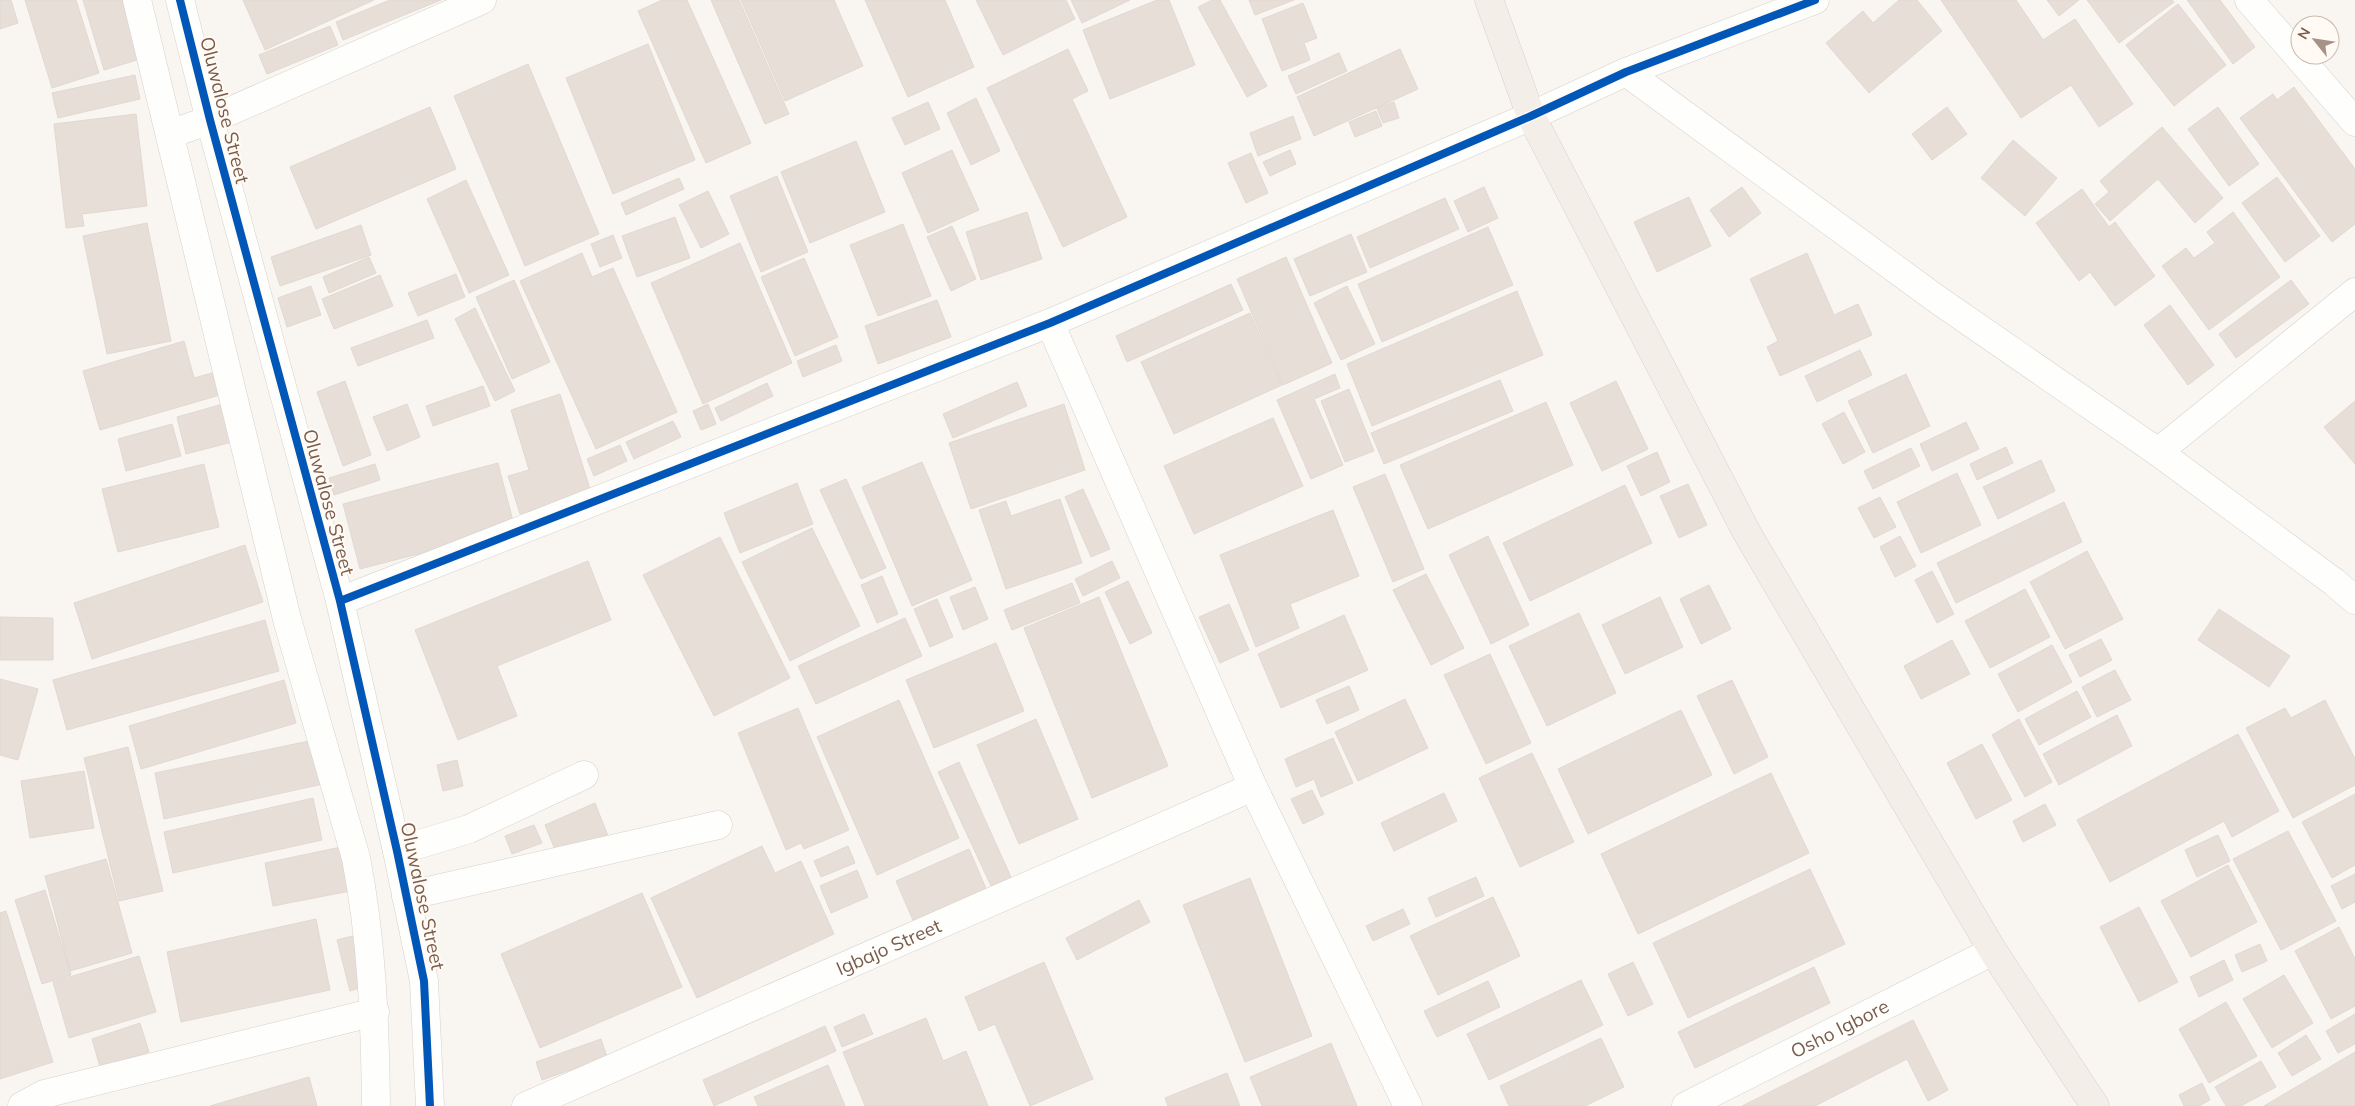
<svg xmlns="http://www.w3.org/2000/svg" width="2355" height="1106" viewBox="0 0 2355 1106" font-family="Mulish,sans-serif">
	<rect width="100%" height="100%" fill="#f9f5f0"/>
	<!-- building -->
	<path fill="#e6ded7" stroke="#e2d8d2" d="M0 0H11L18 23 0 29Z
		M25 0H76L99 73 52 88Z
		M83 0H130L147 57 104 70Z
		M243 0H374L265 50Z
		M390 0H441L343 40 336 22Z
		M662 0H687L751 143 706 163 638 11Z
		M711 0H739L789 114 765 124Z
		M741 0H834L863 66 785 101Z
		M865 0H945L974 67 908 97Z
		M976 0H1066L1075 19 1003 55Z
		M1071 0H1130L1082 23Z
		M1157 0H1169L1195 65 1110 99 1083 30Z
		M1212 0H1220L1267 86 1247 97 1198 7Z
		M1249 0H1294L1255 15Z
		M1899 0H1917L1942 31 1869 93 1826 43 1863 11 1873 23Z
		M1941 0H2016L2043 40 2075 19 2133 104 2099 127 2071 85 2021 118Z
		M2047 0H2079L2059 16Z
		M2087 0H2172L2174 2 2119 43Z
		M2187 0H2220L2255 47 2233 64Z
		M1303 3 1317 38 1304 43 1310 60 1282 71 1262 19Z
		M2178 4 2226 65 2174 106 2126 45Z
		M330 26 338 45 267 74 259 55Z
		M648 44 695 160 613 194 566 78Z
		M1068 49 1088 91 1072 99 1127 217 1063 247 987 88Z
		M1400 49 1418 89 1314 136 1297 97Z
		M1339 53 1347 71 1296 94 1288 76Z
		M528 64 599 234 525 266 454 96Z
		M135 75 140 99 58 118 52 93Z
		M2294 87 2355 169V224L2332 242 2240 118 2273 94 2277 100Z
		M976 98 1000 151 971 165 947 113Z
		M928 102 940 129 905 145 892 118Z
		M1394 102 1399 118 1383 123 1377 108Z
		M430 107 456 169 316 229 290 167Z
		M1947 107 1967 134 1932 160 1912 134Z
		M2218 107 2259 164 2229 186 2188 129Z
		M1376 111 1382 126 1355 137 1349 122Z
		M136 114 147 206 82 214 84 226 66 228 54 124Z
		M1293 116 1301 139 1258 156 1250 133Z
		M2162 127 2223 198 2195 223 2158 179 2110 221 2095 204 2109 192 2100 181Z
		M2013 140 2057 178 2025 216 1981 178Z
		M856 141 885 212 810 243 781 172Z
		M952 150 979 210 928 233 902 173Z
		M1290 150 1296 164 1270 176 1263 162Z
		M1251 153 1268 193 1246 203 1228 163Z
		M777 176 808 252 761 272 730 196Z
		M2277 177 2320 236 2285 262 2242 203Z
		M679 178 684 189 626 215 621 203Z
		M466 180 509 275 469 293 427 199Z
		M1484 187 1498 218 1468 232 1454 201Z
		M1742 187 1761 213 1729 237 1710 210Z
		M2082 189 2109 227 2115 222 2155 276 2115 306 2090 272 2079 281 2036 223Z
		M708 191 729 234 701 248 679 205Z
		M1689 197 1711 246 1657 272 1634 222Z
		M1445 198 1459 229 1370 268 1357 237Z
		M1027 212 1042 259 981 280 966 232Z
		M2233 212 2280 277 2209 330 2162 266 2186 248 2194 258 2215 243 2207 232Z
		M675 217 690 258 637 277 622 236Z
		M147 223 171 341 107 354 83 236Z
		M903 224 931 296 878 316 850 245Z
		M361 225 371 255 280 286 271 257Z
		M952 226 976 279 951 291 927 237Z
		M1488 227 1513 285 1382 342 1358 284Z
		M1351 234 1367 272 1310 296 1294 259Z
		M613 235 622 258 600 267 591 244Z
		M740 243 792 363 703 404 651 283Z
		M582 253 592 277 613 268 677 412 596 449 520 281Z
		M1807 253 1834 315 1858 304 1872 335 1780 376 1767 347 1778 341 1750 279Z
		M369 257 376 273 329 293 323 277Z
		M1286 257 1332 363 1283 385 1237 279Z
		M804 258 838 337 795 356 761 277Z
		M456 274 465 297 418 316 408 293Z
		M380 275 393 306 334 329 322 299Z
		M514 280 550 362 512 379 476 297Z
		M2291 280 2309 304 2236 358 2219 334Z
		M1231 284 1243 310 1127 362 1116 336Z
		M311 286 321 315 287 327 278 298Z
		M1347 286 1375 344 1341 360 1314 303Z
		M1517 291 1543 355 1372 426 1347 364Z
		M937 300 951 337 878 364 865 326Z
		M2170 305 2214 365 2188 385 2144 325Z
		M475 308 515 391 495 401 455 319Z
		M1250 313 1282 385 1174 434 1141 362Z
		M427 320 434 338 358 366 351 348Z
		M184 341 194 378 223 370 230 392 100 430 83 371Z
		M836 345 842 361 803 377 797 361Z
		M1860 350 1872 375 1817 402 1805 376Z
		M1335 374 1340 388 1314 399 1343 465 1311 479 1277 400Z
		M1906 374 1930 426 1873 453 1848 401Z
		M1500 380 1513 411 1384 464 1371 433Z
		M345 381 371 455 343 466 317 392Z
		M1616 381 1648 449 1602 471 1570 403Z
		M1017 382 1027 406 953 438 943 414Z
		M767 383 773 396 721 421 715 408Z
		M483 386 490 406 433 426 426 406Z
		M1349 389 1374 451 1345 462 1321 401Z
		M560 394 591 492 520 514 508 476 529 470 511 410Z
		M2355 401V464L2324 427Z
		M230 402 240 440 186 454 177 417Z
		M1546 402 1573 465 1428 529 1400 465Z
		M407 404 420 437 387 451 373 417Z
		M708 404 716 424 701 430 693 411Z
		M1064 404 1085 470 971 509 949 443Z
		M1844 412 1865 452 1843 464 1822 424Z
		M1273 418 1303 486 1194 534 1164 466Z
		M673 421 681 437 634 459 626 442Z
		M1966 422 1979 449 1932 471 1920 444Z
		M172 424 181 456 126 471 118 439Z
		M620 445 627 461 594 476 587 459Z
		M2006 447 2013 463 1977 480 1970 464Z
		M1911 448 1920 466 1873 489 1864 471Z
		M1657 452 1670 482 1641 496 1627 466Z
		M2041 460 2055 491 1998 519 1983 487Z
		M922 462 972 580 912 606 862 487Z
		M498 463 515 529 360 569 343 504Z
		M204 464 219 527 118 552 102 489Z
		M375 464 380 480 334 495 329 478Z
		M1957 473 1981 525 1921 553 1897 502Z
		M1385 474 1424 569 1393 582 1353 487Z
		M846 479 886 568 861 579 820 490Z
		M797 483 813 524 740 553 724 513Z
		M1688 484 1707 525 1679 538 1660 496Z
		M1625 485 1652 543 1530 601 1503 543Z
		M1083 489 1110 549 1091 557 1065 497Z
		M1880 497 1896 527 1874 538 1858 508Z
		M1060 499 1082 563 1006 589 979 510 1006 501 1011 516Z
		M2064 502 2082 542 1956 603 1937 563Z
		M1333 510 1359 576 1290 604 1299 628 1256 647 1220 555Z
		M812 528 860 626 790 661 742 562Z
		M1488 536 1529 625 1491 644 1449 555Z
		M1900 536 1916 566 1895 577 1880 547Z
		M720 537 790 678 714 716 643 575Z
		M245 545 263 602 92 659 74 603Z
		M2087 551 2123 619 2065 649 2030 582Z
		M588 561 611 620 497 666 517 716 458 740 415 630Z
		M1112 561 1120 578 1083 596 1075 579Z
		M1932 571 1954 614 1937 623 1915 580Z
		M1426 574 1464 648 1431 665 1393 590Z
		M882 576 898 614 877 623 861 585Z
		M1128 581 1152 633 1130 644 1105 592Z
		M1072 583 1080 603 1012 630 1004 610Z
		M1709 585 1731 629 1701 644 1680 599Z
		M975 587 988 619 963 630 950 597Z
		M2025 589 2050 637 1990 668 1965 621Z
		M1099 597 1168 766 1092 798 1024 628Z
		M1660 597 1683 647 1625 674 1602 625Z
		M937 599 953 637 930 647 914 609Z
		M1229 604 1249 650 1220 663 1199 617Z
		M2219 609 2290 656 2269 687 2198 640Z
		M1579 613 1616 693 1547 726 1509 646Z
		M1344 615 1368 670 1281 708 1258 654Z
		M0 617 53 618V660H0Z
		M905 618 922 656 816 704 798 666Z
		M265 620 279 671 67 730 53 680Z
		M2101 639 2112 660 2080 677 2069 655Z
		M1952 640 1970 674 1921 699 1904 666Z
		M996 643 1024 711 934 748 906 680Z
		M2052 645 2072 682 2018 712 1998 674Z
		M1490 654 1531 743 1486 764 1444 675Z
		M2115 670 2131 700 2097 717 2082 687Z
		M0 679 38 689 18 760 0 755Z
		M284 680 296 723 141 769 129 726Z
		M1732 680 1768 757 1734 774 1697 696Z
		M1349 686 1359 710 1327 724 1316 700Z
		M2077 691 2091 717 2039 745 2025 719Z
		M1405 699 1428 748 1358 781 1335 732Z
		M899 700 959 838 877 875 817 737Z
		M2325 700 2355 759V785L2293 818 2246 728 2285 708 2291 718Z
		M798 708 849 830 804 849 801 843 786 850 738 733Z
		M1681 710 1712 775 1588 834 1558 769Z
		M2117 715 2132 746 2059 785 2043 754Z
		M1036 719 1078 819 1019 844 977 745Z
		M2019 719 2052 782 2025 797 1992 735Z
		M2238 734 2279 811 2232 837 2224 821 2110 882 2077 820Z
		M1333 738 1353 783 1321 797 1314 779 1296 787 1285 759Z
		M314 740 323 784 164 819 155 773Z
		M1982 744 2012 800 1976 819 1947 763Z
		M128 747 163 891 119 901 84 758Z
		M1532 753 1574 842 1520 867 1479 778Z
		M457 760 463 786 443 791 437 765Z
		M959 762 1011 877 991 886 938 772Z
		M84 771 94 828 30 838 21 781Z
		M1771 773 1809 853 1638 934 1601 854Z
		M1312 790 1324 814 1303 824 1291 799Z
		M1444 793 1457 821 1394 851 1381 823Z
		M2355 794V865L2332 878 2302 822Z
		M313 798 322 840 173 873 164 832Z
		M595 803 608 836 558 857 545 825Z
		M2045 804 2056 825 2023 842 2013 821Z
		M534 825 542 843 512 854 505 836Z
		M2288 831 2336 921 2281 950 2233 859Z
		M2218 835 2230 861 2197 877 2185 850Z
		M762 846 775 873 801 861 834 934 697 998 651 898Z
		M848 846 855 863 821 877 814 861Z
		M341 847 350 891 273 906 265 863Z
		M969 849 988 893 915 925 896 881Z
		M106 859 132 953 70 971 45 876Z
		M2228 865 2257 922 2191 957 2161 901Z
		M1810 869 1845 944 1688 1018 1653 943Z
		M857 870 868 897 831 913 820 886Z
		M2355 874V902L2342 909 2331 886Z
		M1476 877 1484 896 1436 917 1428 898Z
		M1250 878 1312 1036 1245 1062 1183 905Z
		M45 890 71 975 42 984 15 900Z
		M642 893 682 987 540 1048 501 954Z
		M1493 897 1520 956 1438 995 1410 936Z
		M1139 900 1150 922 1077 960 1066 938Z
		M2139 907 2178 982 2139 1002 2100 927Z
		M1403 909 1410 924 1373 941 1366 926Z
		M6 911 53 1062 0 1079V913Z
		M316 919 330 990 181 1022 167 952Z
		M2339 927 2355 959V1006L2331 1019 2295 951Z
		M357 935 369 985 350 991 337 940Z
		M2260 944 2267 961 2242 972 2235 955Z
		M139 956 156 1012 69 1038 53 982Z
		M2224 960 2233 980 2199 997 2190 977Z
		M1044 962 1093 1079 1030 1106 995 1024 979 1031 965 997Z
		M1633 962 1653 1004 1628 1016 1608 974Z
		M1814 967 1830 1003 1695 1068 1678 1032Z
		M2284 975 2313 1023 2272 1048 2243 999Z
		M1581 980 1603 1025 1489 1080 1467 1034Z
		M1488 981 1500 1007 1437 1037 1424 1011Z
		M2226 1002 2257 1056 2209 1083 2179 1029Z
		M864 1014 873 1034 842 1047 834 1027Z
		M2355 1014V1044L2338 1053 2326 1031Z
		M926 1018 943 1061 966 1051 988 1106H865L843 1052Z
		M1913 1020 1948 1090 1928 1101 1907 1059 1815 1106H1742Z
		M140 1023 149 1052 100 1067 92 1039Z
		M825 1026 836 1051 714 1106 703 1080Z
		M2306 1035 2321 1059 2292 1076 2278 1053Z
		M1601 1038 1624 1087 1585 1106H1509L1500 1086Z
		M601 1039 607 1057 542 1080 536 1062Z
		M1331 1043 1357 1106H1262L1250 1077Z
		M2355 1052V1106H2264Z
		M2261 1061 2276 1087 2241 1106H2226L2215 1087Z
		M828 1065 845 1106H758L754 1097Z
		M1227 1073 1240 1106H1168L1165 1098Z
		M309 1077 317 1106H210Z
		M2202 1083 2210 1100 2199 1106H2184L2179 1095Z"/>
	<g fill="none" stroke-linecap="round" stroke-linejoin="round">
		<!-- minor casing -->
		<g stroke="#d7d1cb" stroke-width="29">
			<g id="minor">
				<path d="M137 0 287 619 356 858C372 940 375 1023 376 1106"/>
				<path d="M180 0 210 120 340 601 397 851 424 981 430 1106"/>
				<path d="M2249 0 2355 122"/>
				<path d="M1626 72 1938 300 2158 452 2334 582 2355 600"/>
				<path d="M170 134 210 120 482 0"/>
				<path d="M1050 323 1253 787 1408 1106"/>
				<path d="M2158 452 2355 292"/>
				<path d="M340 601 1050 323 1531 116 1626 72 1815 0"/>
				<path d="M397 851 469 829 584 775"/>
				<path d="M406 896 718 825"/>
				<path d="M22 1106 44 1094 375 1012"/>
				<path id="s1" d="M526 1106 1253 787"/>
				<path id="s2" d="M1686 1106 1993 951"/>
			</g>
		</g>
		<!-- major casing -->
		<g stroke="#dad1cc" stroke-width="29">
			<path id="major" d="M1489 0 1531 116 1747 533 1993 951 2095 1106"/>
		</g>
		<!-- minor -->
		<use href="#minor" stroke="#fefefd" stroke-width="28"/>
		<!-- major -->
		<use href="#major" stroke="#f3eee8" stroke-width="28"/>
		<!-- cycleway casing -->
		<g stroke="#fffaf3" stroke-width="11">
			<path id="cycleway" d="M180 0 210 120 340 601 397 851 424 981 430 1106
				M340 601 1050 323 1531 116 1626 72 1815 0"/>
		</g>
		<!-- cycleway -->
		<use href="#cycleway" stroke="#0057b8" stroke-width="8"/>
	</g>
	<g text-anchor="middle" stroke-width="4" stroke-linejoin="round" paint-order="stroke">
		<!-- street labels -->
		<g font-size="19" fill="#7a5c4d" stroke="#fffaf3">
			<text transform="translate(225 110) rotate(76)" y="7">Oluwalose Street</text>
			<text transform="translate(329 502) rotate(75)" y="7">Oluwalose Street</text>
			<text transform="translate(423 896) rotate(78)" y="7">Oluwalose Street</text>
			<text dy="7" stroke="none"><textPath href="#s1" startOffset="396">Igbajo Street</textPath></text>
			<text dy="7" stroke="none"><textPath href="#s2" startOffset="172">Osho Igbore</textPath></text>
		</g>
	</g>
	<!-- north arrow -->
	<g transform="translate(2315 40) rotate(300)"><circle r="24" fill="#fffaf3" stroke="#cabbb1"/>
	<path d="M0-4L9 19L0 12L-9 19Z" fill="#a69286"/>
	<text y="-8" font-size="14" font-weight="bold" text-anchor="middle" fill="#7a5c4d">N</text>
	</g>
</svg>
